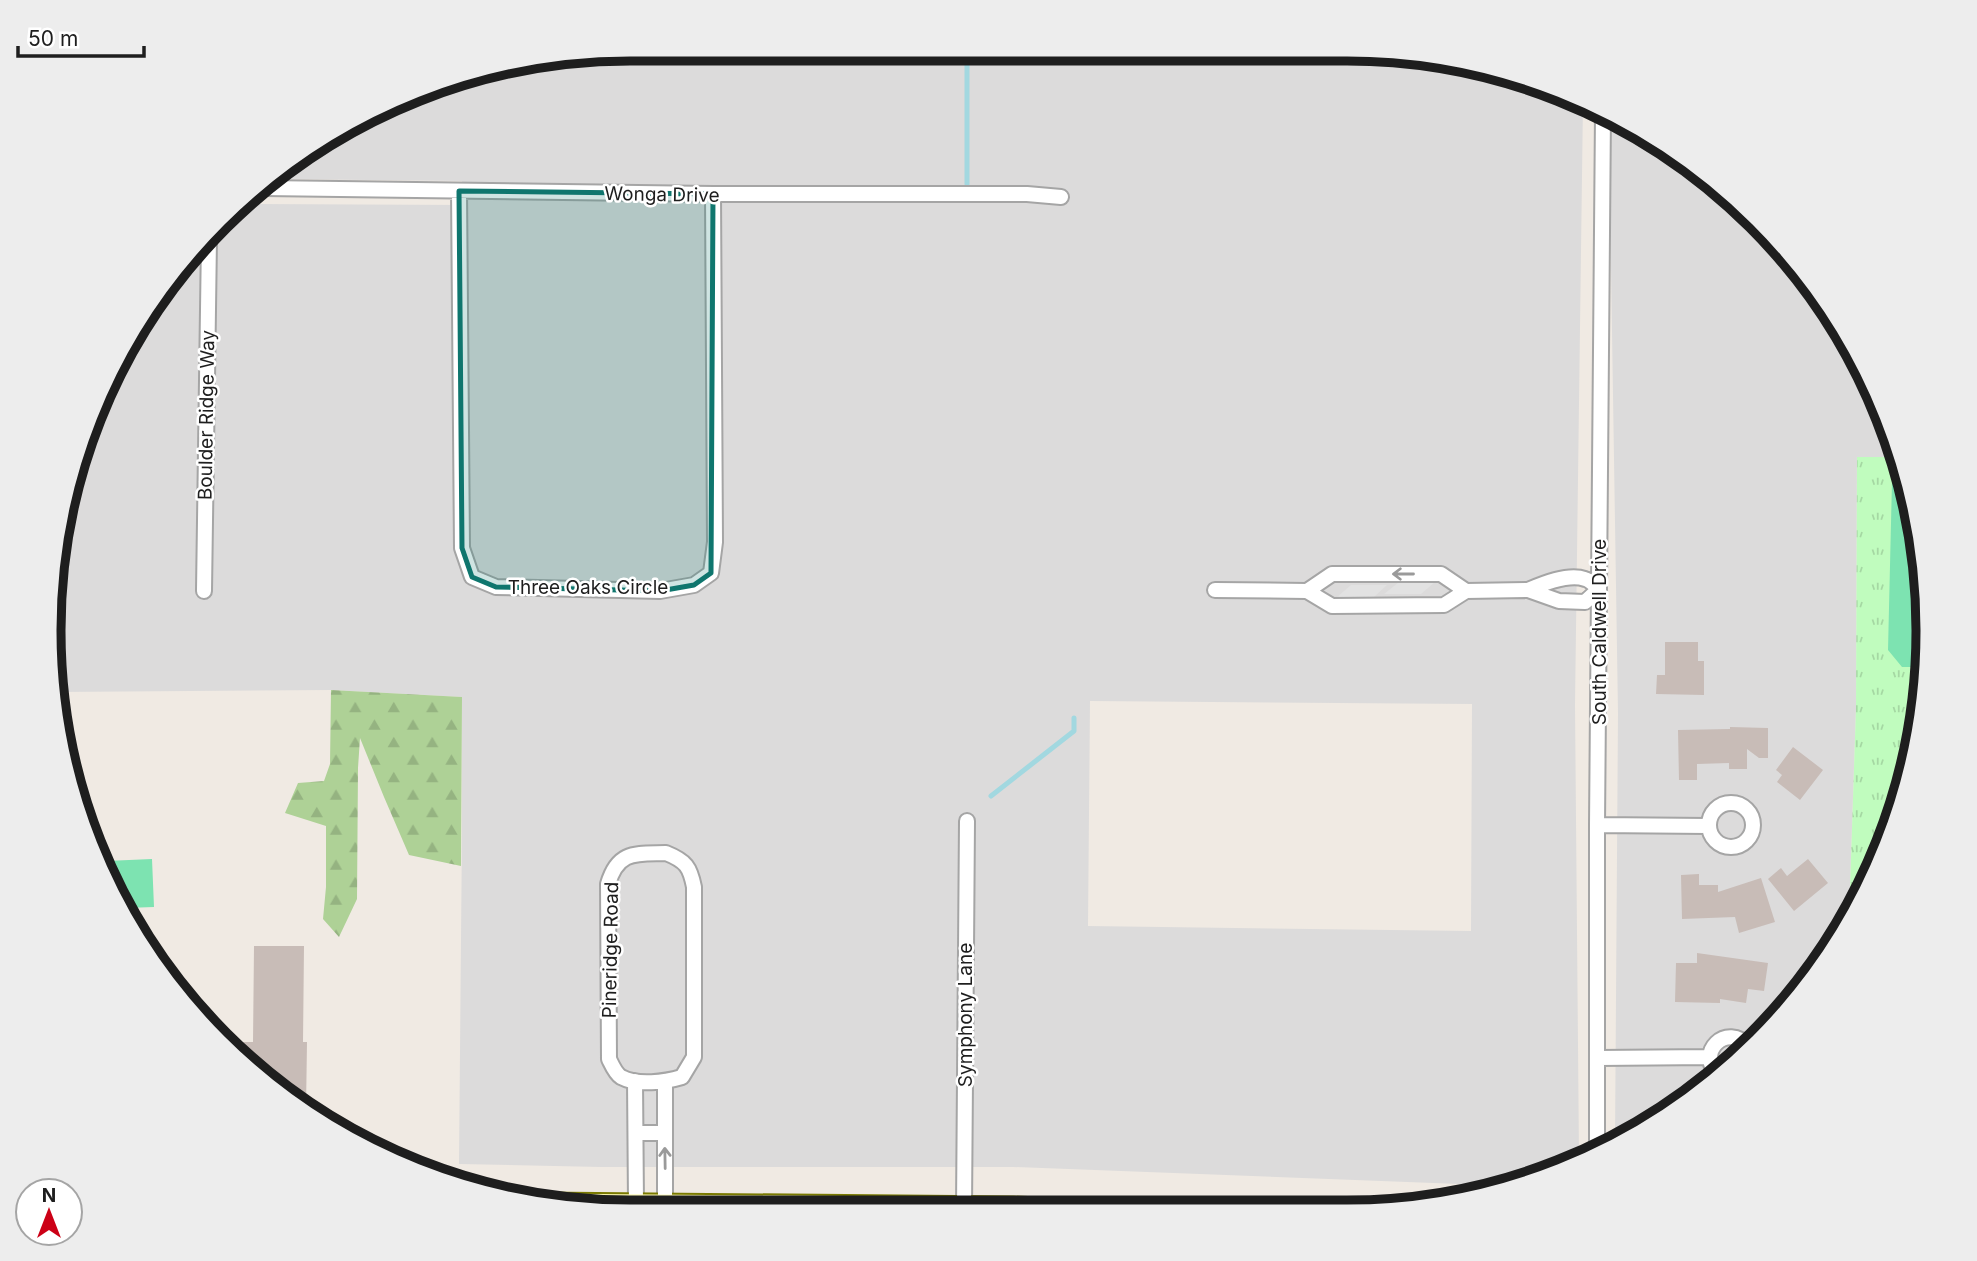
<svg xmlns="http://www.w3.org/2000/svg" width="1977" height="1261" viewBox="0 0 1977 1261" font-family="Inter,sans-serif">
	<defs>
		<pattern id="forest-firs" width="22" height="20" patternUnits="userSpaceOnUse" patternTransform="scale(1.75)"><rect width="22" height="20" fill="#aed196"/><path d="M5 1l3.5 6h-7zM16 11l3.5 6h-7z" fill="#95b381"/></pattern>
		<pattern id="park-tufts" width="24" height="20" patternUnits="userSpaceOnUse" patternTransform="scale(1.75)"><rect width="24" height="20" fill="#c0fcbe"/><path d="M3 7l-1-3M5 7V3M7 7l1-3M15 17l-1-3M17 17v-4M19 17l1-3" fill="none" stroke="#a5d8a3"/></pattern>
	</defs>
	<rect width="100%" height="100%" fill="#f0eae3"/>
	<!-- residential -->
	<path fill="#dcdbdb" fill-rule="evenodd" d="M631 49 1422 54 1569 93 1583 101 1575 705 1579 1158 1512 1186 1013 1167H601L459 1164 462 830V697L331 690 57 692 49 630 80 443 169 277 246 204 464 205 462 181 273 179 307 147 444 80ZM1090 701 1472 704 1471 931 1088 926Z
		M1611 118 1701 169 1784 247 1850 340 1897 444 1900 457H1857L1856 708 1849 918 1808 985 1730 1068 1637 1134 1615 1143 1618 713 1610 204Z"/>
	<!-- forest -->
	<path fill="url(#forest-firs)" d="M331 690 462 697 461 866 409 855 384 797 360 738 358 768 357 899 339 937 323 919 326 887V826L285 813 298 783 324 781 330 764Z"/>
	<!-- park -->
	<path fill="url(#park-tufts)" d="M1857 457H1900L1923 555 1927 669 1908 781 1868 888 1849 918 1856 708Z"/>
	<!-- pitch -->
	<path fill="#7de3b1" d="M1892 481 1906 482 1923 555 1927 667H1902L1888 650Z
		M152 859 154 907 126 908 106 861Z"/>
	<!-- parking -->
	<path fill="#e2e2e2" d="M1399 582H1435L1421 594H1384Z
		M1351 585H1387L1374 597H1337Z"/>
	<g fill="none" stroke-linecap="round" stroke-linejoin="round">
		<!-- stream -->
		<path stroke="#a2d8e0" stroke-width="5" d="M967 184V51
			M991 796 1074 731V718"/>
	</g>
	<!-- building -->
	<path fill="#c8bcb7" d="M1665 642H1698V661H1704V695L1656 694 1657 675H1665Z
		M1730 727 1768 728V758H1759L1747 749V769H1729V763L1697 764V780H1679L1678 730 1730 729Z
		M1793 747 1823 770 1800 800 1777 782 1782 775 1776 770Z
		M1808 859 1828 883 1794 911 1768 879 1781 868 1787 876Z
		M1699 874V885H1718V892L1761 878 1775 922 1739 933 1735 917 1682 919 1681 875Z
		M254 946H304L303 1042H307L306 1109 276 1092 229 1042H253Z
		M1697 953 1768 963 1764 991 1748 989 1746 1003 1720 999V1003L1675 1002 1676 963H1697Z"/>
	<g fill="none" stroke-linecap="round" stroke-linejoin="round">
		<!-- street casing -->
		<g stroke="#a5a5a5" stroke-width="18">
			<path id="street" d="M264 188 713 194H1027L1061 197
				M459 191 462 548 472 577 496 587 660 591 694 585 711 573 715 542 713 194
				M1215 590 1307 591 1332 606 1444 605 1466 591 1528 590 1559 601 1585 602 1599 589C1595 586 1590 580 1585 579 1568 573 1542 584 1528 590
				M204 591 209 239
				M1307 591 1332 574H1441L1466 591
				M1709 825a22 22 0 1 1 44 0a22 22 0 1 1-44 0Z
				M1597 825 1708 826
				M666 853C686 861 690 867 694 887V1057L682 1077C665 1082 638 1086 621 1077 615 1073 612 1065 609 1059L608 884C618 850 636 854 666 853Z
				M1598 1058 1710 1057
				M1719 1076C1694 1053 1727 1021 1749 1047
				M635 1081 636 1204
				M636 1133H664
				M1597 1151V825L1603 113
				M665 1205V1081
				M964 1209 967 821"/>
		</g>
		<!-- secondary casing -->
		<g stroke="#7a7a00" stroke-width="23">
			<path id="secondary" d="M541 1203 1013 1207 1063 1209"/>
		</g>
		<!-- street -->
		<use href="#street" stroke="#fff" stroke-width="14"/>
		<!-- secondary -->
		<use href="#secondary" stroke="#fdf9b4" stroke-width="19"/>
	</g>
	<!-- one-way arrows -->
	<defs><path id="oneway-shaft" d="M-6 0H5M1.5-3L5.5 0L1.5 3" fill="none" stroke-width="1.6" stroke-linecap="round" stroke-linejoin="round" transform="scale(1.75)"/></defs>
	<g stroke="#9a9a9a">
		<use href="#oneway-shaft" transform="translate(1403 574) rotate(-180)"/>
		<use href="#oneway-shaft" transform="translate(665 1158) rotate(-91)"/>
	</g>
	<!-- marked area -->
	<path fill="#0f766e" fill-opacity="0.2" stroke="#0f766e" stroke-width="5" stroke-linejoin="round" d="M459 191 713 194 711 573 694 585 660 591 496 587 472 577 462 548Z"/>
	<g text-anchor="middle" stroke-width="5" stroke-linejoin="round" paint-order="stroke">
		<!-- street labels -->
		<g font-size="19" fill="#1e1e1e" stroke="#fff">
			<text transform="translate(662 194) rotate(1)" y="7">Wonga Drive</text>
			<text transform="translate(206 415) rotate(-89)" y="7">Boulder Ridge Way</text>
			<text x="588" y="594">Three Oaks Circle</text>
			<text transform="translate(1599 632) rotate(-90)" y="7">South Caldwell Drive</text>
			<text transform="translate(610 950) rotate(-89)" y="7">Pineridge Road</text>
			<text transform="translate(965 1015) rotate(-90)" y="7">Symphony Lane</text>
		</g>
	</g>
	<!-- crop -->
	<path d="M0 0H1977V1261H0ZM630 61H1347A569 569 0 0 1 1916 630V631A569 569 0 0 1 1347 1200H630A569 569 0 0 1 61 631V630A569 569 0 0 1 630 61Z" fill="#ededed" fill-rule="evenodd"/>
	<path fill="none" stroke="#1e1e1e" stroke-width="9" d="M630 61H1347A569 569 0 0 1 1916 630V631A569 569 0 0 1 1347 1200H630A569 569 0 0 1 61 631V630A569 569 0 0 1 630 61Z"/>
	<!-- north arrow -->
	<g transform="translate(49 1212)"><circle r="33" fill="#ffffff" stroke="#a5a5a5" stroke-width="2"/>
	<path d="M0-5L12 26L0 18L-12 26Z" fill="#cc0016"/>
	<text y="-10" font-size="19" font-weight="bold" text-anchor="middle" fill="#1e1e1e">N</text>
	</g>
	<!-- scale -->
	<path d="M18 46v10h126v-10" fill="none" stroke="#1e1e1e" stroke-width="3.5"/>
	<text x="28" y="46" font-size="21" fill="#1e1e1e" stroke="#ffffff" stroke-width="5" paint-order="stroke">50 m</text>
</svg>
